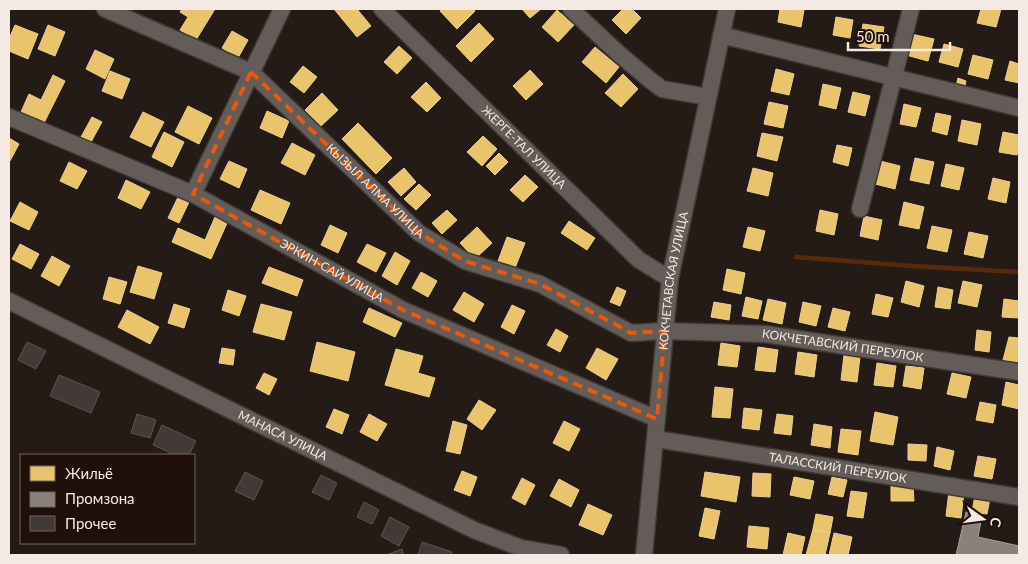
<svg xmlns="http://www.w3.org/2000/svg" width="1028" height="564" viewBox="0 0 1028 564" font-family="Lato,sans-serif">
	<rect width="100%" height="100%" fill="#241b17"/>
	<!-- homes -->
	<path fill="#e9c46a" stroke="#eccf8e" d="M182 9H215L196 40 180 30 188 17 180 12Z
		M334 9H357L371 26 357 37Z
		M443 9H473L475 11 457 29 440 11Z
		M522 9H541L530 18Z
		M623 9H632L641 18 626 34 612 20Z
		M780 9 804 10 801 27 778 22Z
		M981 9H1001L996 27 977 23Z
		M557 10 574 25 558 42 542 27Z
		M836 17 853 20 850 38 833 35Z
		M479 23 494 39 471 62 456 46Z
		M863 24 884 27 880 49 859 46Z
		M15 25 38 34 28 59 9 51V39Z
		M48 25 65 32 55 56 38 49Z
		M232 31 248 40 238 58 222 48Z
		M911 34 934 39 928 61 906 55Z
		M944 44 963 49 958 67 939 62Z
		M399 46 412 58 397 74 384 62Z
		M595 47 619 67 606 83 582 62Z
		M95 50 114 59 105 79 86 69Z
		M973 55 993 60 988 79 968 74Z
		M1010 61 1019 64V83L1005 80Z
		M303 66 317 77 304 93 290 82Z
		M776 69 794 74 789 95 771 91Z
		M530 70 543 84 526 100 513 86Z
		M110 71 130 79 122 99 102 91Z
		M623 74 638 89 621 107 605 93Z
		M53 75 65 81 44 123 21 112 29 94 41 100Z
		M958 78 966 81 964 89 956 86Z
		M426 82 441 98 427 112 411 97Z
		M823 84 841 88 836 109 819 105Z
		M853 92 870 96 865 116 848 112Z
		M322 93 338 110 321 126 305 110Z
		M769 102 788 106 783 128 764 124Z
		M904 104 921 108 916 127 900 124Z
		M188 106 212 118 199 144 175 132Z
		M267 111 289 121 282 138 260 128Z
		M143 112 164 122 151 147 130 137Z
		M936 113 951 116 947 135 932 131Z
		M92 117 102 122 91 142 81 137Z
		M962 120 981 124 977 145 958 141Z
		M358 123 392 158 376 174 342 139Z
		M164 132 184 142 172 167 152 157Z
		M1003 132 1019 135V143L1017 155 999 152Z
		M762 133 783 137 777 161 757 156Z
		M483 136 497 149 482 166 467 152Z
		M9 138 19 144 10 161H9Z
		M292 143 315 155 305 175 281 163Z
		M837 145 852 148 848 166 833 162Z
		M499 153 508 162 495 175 486 166Z
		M915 158 934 162 929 184 910 180Z
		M229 161 247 169 239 188 220 179Z
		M880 161 900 166 895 189 875 184Z
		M69 162 87 171 77 189 60 181Z
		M946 164 964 168 959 190 941 186Z
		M404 168 416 182 401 196 388 182Z
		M753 168 773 173 768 196 747 191Z
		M525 175 538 187 523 202 510 190Z
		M993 178 1010 182 1006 203 988 199Z
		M126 180 150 192 141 209 118 198Z
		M419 184 431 195 416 210 404 199Z
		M260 190 290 203 281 224 251 210Z
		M179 195 190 200 179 223 168 218Z
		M20 202 38 212 29 230 10 221Z
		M904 202 924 207 919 229 899 225Z
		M447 210 457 220 442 234 432 223Z
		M820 210 838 214 834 235 816 231Z
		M864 216 882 220 878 240 860 236Z
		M215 217 227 223 211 259 172 242 178 228 205 240Z
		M569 221 595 238 587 250 561 233Z
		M330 225 347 233 338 253 321 245Z
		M932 226 952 230 947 252 927 248Z
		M477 227 492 243 475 259 460 243Z
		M748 227 765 231 760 251 743 247Z
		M969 232 988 236 983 258 964 254Z
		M507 237 525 243 515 268 498 261Z
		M20 244 39 254 31 269 12 259Z
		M367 244 386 253 376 272 357 262Z
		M395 252 410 261 397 285 382 276Z
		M52 256 70 266 59 286 41 276Z
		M138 266 162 273 154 299 130 292Z
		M269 267 303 280 297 296 262 283Z
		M727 269 745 273 741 294 723 290Z
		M421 272 437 281 428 297 412 288Z
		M109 277 127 282 120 304 103 299Z
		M906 281 924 286 919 307 901 302Z
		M963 281 982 285 977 307 958 303Z
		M617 287 626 291 620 306 610 302Z
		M938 287 953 290 950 309 935 307Z
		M228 290 246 296 239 316 222 310Z
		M464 292 484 304 474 322 453 310Z
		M876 294 893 298 888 317 872 314Z
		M746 297 762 301 758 319 742 316Z
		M768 299 786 303 782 324 763 320Z
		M1004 299 1019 301V318L1002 317Z
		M714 302 731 305 729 320 711 317Z
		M803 302 821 306 816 326 799 322Z
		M174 304 190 309 184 328 168 323Z
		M261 304 292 312 284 340 253 332Z
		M512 305 525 311 514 334 501 327Z
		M369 308 402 323 395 337 363 322Z
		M833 308 850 312 845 331 828 327Z
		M127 310 159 327 150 344 118 327Z
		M556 329 568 336 560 352 547 345Z
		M977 330 991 332 989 352 975 350Z
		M1009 337 1019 338V362L1003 360Z
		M317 342 355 352 348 381 310 371Z
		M721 343 740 346 737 367 718 365Z
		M758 347 778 350 775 372 755 370Z
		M222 348 235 350 233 365 219 363Z
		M597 348 618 359 606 380 586 368Z
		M396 349 423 356 418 373 435 378 429 397 385 385Z
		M798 352 817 355 814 377 795 374Z
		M844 355 860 357 857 382 841 380Z
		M877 363 896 366 893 387 874 385Z
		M906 366 924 368 921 389 903 386Z
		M264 373 277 379 269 395 256 388Z
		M952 373 971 377 966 398 947 394Z
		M1006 382 1019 385V409L1002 405Z
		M715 387 733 389 730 418 712 417Z
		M479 400 496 410 482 430 467 419Z
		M980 402 996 405 993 423 976 420Z
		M744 408 762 410 759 430 742 428Z
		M334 409 349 415 342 434 326 427Z
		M875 412 898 417 893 445 870 441Z
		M369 414 387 424 377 441 360 432Z
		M777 414 793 416 791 435 774 433Z
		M453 421 467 425 460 454 446 451Z
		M564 421 580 429 569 451 553 443Z
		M814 424 832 427 830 448 811 445Z
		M841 429 861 431 858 455 838 452Z
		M908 444 927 445 926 461 908 460Z
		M937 447 954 451 950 470 934 466Z
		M978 456 996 459 992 479 974 476Z
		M462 471 477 477 470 496 454 490Z
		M705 472 740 477 736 502 701 496Z
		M753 473 771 474 770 497 752 496Z
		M794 477 814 481 810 499 790 495Z
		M832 477 847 480 843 497 828 494Z
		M522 478 535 485 525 505 512 498Z
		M559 479 579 490 571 507 550 496Z
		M891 485H913L914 501H891Z
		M851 491 867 493 863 518 847 516Z
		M949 491 964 493 961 518 946 516Z
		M975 495 990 498 987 514 972 512Z
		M588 504 612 515 603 535 579 525Z
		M705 508 720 511 714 539 699 536Z
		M816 514 833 517 830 533 813 529Z
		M749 526 769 528 767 549 747 547Z
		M813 529 830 533 825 555H806Z
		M788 533 805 537 801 555H783Z
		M834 533 852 537 848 555H829Z"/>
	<!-- industry -->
	<path fill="#8a817c" stroke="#aaa09b" d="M966 512 982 516 978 537 1019 546V555H956Z"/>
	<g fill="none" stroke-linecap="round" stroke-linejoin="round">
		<!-- stream -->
		<path stroke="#592a09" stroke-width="4.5" d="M796 257 912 266 1019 272"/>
	</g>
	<!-- building -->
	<path fill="#413a36" stroke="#5b534f" d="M27 342 46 351 36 369 18 360Z
		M59 375 100 392 91 413 50 396Z
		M137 414 156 420 150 438 131 433Z
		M162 425 196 441 189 455H175L153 445Z
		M245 472 263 481 254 500 235 491Z
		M321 475 337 483 329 500 312 492Z
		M364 502 379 510 372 524 357 517Z
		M390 517 409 527 399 546 381 536Z
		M422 542 452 552 451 555H418Z
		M402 549 404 555H386Z"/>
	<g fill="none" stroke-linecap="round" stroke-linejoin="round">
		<!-- minor casing -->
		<g stroke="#3f3834" stroke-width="19">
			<g id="minor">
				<path id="s1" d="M105 9 251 72 419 233 465 261 540 284 631 333 665 331 765 334 1019 372"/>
				<path id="s2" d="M382 9 639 260 670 279"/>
				<path d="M571 9 618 53 650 80 662 89 708 97"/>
				<path d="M721 35 1019 108"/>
				<path id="s3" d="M9 117 193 194 403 310 657 419"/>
				<path d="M193 194 282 9"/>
				<path d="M860 209 911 9"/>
				<path id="s4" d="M9 301 474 530 521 548 561 555"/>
				<path id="s5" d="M656 439 1019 497"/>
				<path id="s6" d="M644 555 670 279 727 9"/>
			</g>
		</g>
		<!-- minor -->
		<use href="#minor" stroke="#635c58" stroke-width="16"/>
	</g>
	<!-- marked area -->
	<path fill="none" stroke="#e8590c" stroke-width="4" stroke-dasharray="10 6" stroke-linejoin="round" d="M251 72 419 233 465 261 540 284 631 333 665 331 657 419 403 310 193 194Z"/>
	<g text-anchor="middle" stroke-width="5" stroke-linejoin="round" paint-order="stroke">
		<!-- street labels -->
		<g font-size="12" fill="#f4e9e3" stroke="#1f1109">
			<text dy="4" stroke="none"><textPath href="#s2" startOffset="198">ЖЕРГЕ-ТАЛ УЛИЦА</textPath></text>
			<text dy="4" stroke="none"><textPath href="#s1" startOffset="331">КЫЗЫЛ АЛМА УЛИЦА</textPath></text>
			<text dy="4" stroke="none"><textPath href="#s3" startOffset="358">ЭРКИН-САЙ УЛИЦА</textPath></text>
			<text dy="4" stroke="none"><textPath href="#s6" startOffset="276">КОКЧЕТАВСКАЯ УЛИЦА</textPath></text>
			<text dy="4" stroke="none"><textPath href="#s1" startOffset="840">КОКЧЕТАВСКИЙ ПЕРЕУЛОК</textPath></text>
			<text dy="4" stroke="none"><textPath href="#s4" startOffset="305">МАНАСА УЛИЦА</textPath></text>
			<text dy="4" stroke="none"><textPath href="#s5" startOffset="184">ТАЛАССКИЙ ПЕРЕУЛОК</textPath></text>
		</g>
	</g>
	<!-- border -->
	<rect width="1028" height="564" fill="none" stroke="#f4e9e3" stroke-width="20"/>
	<!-- legend -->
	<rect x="20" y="454" width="175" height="90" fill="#1f1109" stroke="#746760"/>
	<rect x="30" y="466" width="25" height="15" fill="#e9c46a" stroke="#746760"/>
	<text x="65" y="479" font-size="15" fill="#f4e9e3">Жильё</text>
	<rect x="30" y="492" width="25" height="15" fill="#8a817c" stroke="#746760"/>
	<text x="65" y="504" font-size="15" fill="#f4e9e3">Промзона</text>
	<rect x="30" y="516" width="25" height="15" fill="#413a36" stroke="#746760"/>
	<text x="65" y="529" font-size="15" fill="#f4e9e3">Прочее</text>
	<!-- north arrow -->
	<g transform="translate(983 519) rotate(104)" stroke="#1f1109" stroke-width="4" paint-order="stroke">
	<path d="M0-4L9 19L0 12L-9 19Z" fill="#f4e9e3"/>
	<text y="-8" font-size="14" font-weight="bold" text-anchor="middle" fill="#f4e9e3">С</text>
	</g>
	<!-- scale -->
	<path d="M848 42v8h102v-8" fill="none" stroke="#f4e9e3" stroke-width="2.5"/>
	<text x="856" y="42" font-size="15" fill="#f4e9e3" stroke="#1f1109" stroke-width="4" paint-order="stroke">50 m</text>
</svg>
